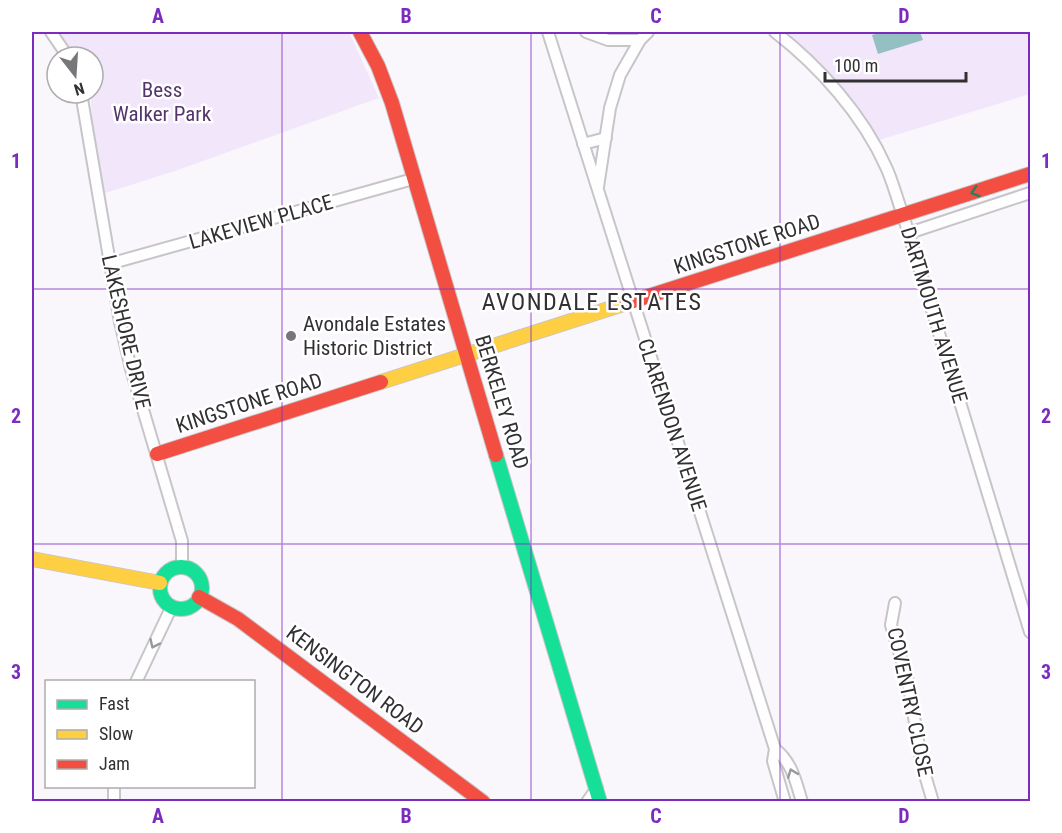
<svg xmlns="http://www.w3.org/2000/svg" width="1062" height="833" viewBox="0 0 1062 833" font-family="'Roboto Condensed',sans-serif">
	<rect width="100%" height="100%" fill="#faf7fc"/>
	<!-- green -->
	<path fill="#f2e6fb" d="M50 32H349L379 98 175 171 99 195 90 93H93V57H67Z
		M774 32H1030V94L876 141 799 50Z"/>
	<!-- water -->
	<path fill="#95c0c2" d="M883 32H920L923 40 878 54 872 35Z"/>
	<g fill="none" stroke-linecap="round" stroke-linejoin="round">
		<!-- street casing -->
		<g stroke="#c7c5c8" stroke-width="14">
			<path id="street" d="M51 32 68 57
				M548 32 775 749 773 761 785 802
				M586 32 608 40H640L648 32
				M775 32C819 66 863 115 886 167 893 182 897 199 903 215L1030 632
				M81 93 120 322 131 369 182 541V567
				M583 144 606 138
				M598 187 610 108 620 75 640 40
				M909 233 1030 193
				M109 264 413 179
				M895 603 891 625 908 681 922 765 933 802
				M136 682 172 606
				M775 749C792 762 796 782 802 802
				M114 802V786
				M587 802 597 788"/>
		</g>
		<!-- fast casing -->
		<g stroke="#c7c5c8" stroke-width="16">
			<path id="fast" d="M496 455 600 802
				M160 588a21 21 0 1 1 42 0a21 21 0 1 1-42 0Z"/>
		</g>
		<!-- slow casing -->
		<g stroke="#c7c5c8" stroke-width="16">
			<path id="slow" d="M381 382 627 303
				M32 559 160 583"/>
		</g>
		<!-- jam casing -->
		<g stroke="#c7c5c8" stroke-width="16">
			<path id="jam" d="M360 32 378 66 392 103 496 455
				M627 303 1030 174
				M157 454 381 382
				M199 597 238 619 483 802"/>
		</g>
		<!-- street -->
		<use href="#street" stroke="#fefeff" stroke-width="10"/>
		<!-- fast -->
		<use href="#fast" stroke="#16e098" stroke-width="14"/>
		<!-- slow -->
		<use href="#slow" stroke="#ffcf43" stroke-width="14"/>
		<!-- jam -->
		<use href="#jam" stroke="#f24e42" stroke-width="14"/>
	</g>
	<!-- one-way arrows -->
	<defs><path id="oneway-chevron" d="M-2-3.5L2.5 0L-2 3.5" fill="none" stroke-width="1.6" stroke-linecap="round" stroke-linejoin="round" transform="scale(1.5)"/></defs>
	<use stroke="#257f60" href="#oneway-chevron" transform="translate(975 192) rotate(162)"/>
	<g stroke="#989799">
		<use href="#oneway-chevron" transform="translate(154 644) rotate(115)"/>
		<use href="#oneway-chevron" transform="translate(792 773) rotate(-111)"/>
	</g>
	<!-- grid -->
	<path fill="none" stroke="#7b2cbf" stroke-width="1.5" stroke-opacity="0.55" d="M282 32V802M531 32V802M780 32V802M32 289H1030M32 544H1030"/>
	<!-- markers -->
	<circle fill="#787679" stroke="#fff" stroke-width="2" cx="291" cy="336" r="6"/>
	<g text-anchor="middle" stroke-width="5" stroke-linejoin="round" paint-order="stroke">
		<!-- park labels -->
		<g font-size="21" fill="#54356b" stroke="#fff">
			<text x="162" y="97">Bess<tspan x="162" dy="24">Walker Park</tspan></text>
		</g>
		<!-- street labels -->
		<g font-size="21" fill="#323033" stroke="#fff">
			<text transform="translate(261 222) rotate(-16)" y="7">LAKEVIEW PLACE</text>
			<text transform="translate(747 244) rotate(-18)" y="7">KINGSTONE ROAD</text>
			<text transform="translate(934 315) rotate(73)" y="7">DARTMOUTH AVENUE</text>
			<text transform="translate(126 332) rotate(77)" y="7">LAKESHORE DRIVE</text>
			<text transform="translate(502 402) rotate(73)" y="7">BERKELEY ROAD</text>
			<text transform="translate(249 403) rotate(-18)" y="7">KINGSTONE ROAD</text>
			<text transform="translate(672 425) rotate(72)" y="7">CLARENDON AVENUE</text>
			<text transform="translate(355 680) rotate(37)" y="7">KENSINGTON ROAD</text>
			<text transform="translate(910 702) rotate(78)" y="7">COVENTRY CLOSE</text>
		</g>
		<!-- poi labels -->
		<g font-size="21" fill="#323033" stroke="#fff" text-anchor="start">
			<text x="303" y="331">Avondale Estates<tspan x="303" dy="24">Historic District</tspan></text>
		</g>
		<!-- quarter labels -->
		<g font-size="24" letter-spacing="1.5" fill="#323033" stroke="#fff">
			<text x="592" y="310">AVONDALE ESTATES</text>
		</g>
	</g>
	<!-- border -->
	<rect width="1062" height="833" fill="none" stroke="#ffffff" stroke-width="66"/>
	<!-- legend -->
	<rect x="45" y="680" width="210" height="108" fill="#ffffff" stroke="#adacad" stroke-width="1.5"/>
	<rect x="57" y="700" width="30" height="9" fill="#16e098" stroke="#adacad" stroke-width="1.5"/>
	<text x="99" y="710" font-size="18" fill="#323033">Fast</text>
	<rect x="57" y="730" width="30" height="9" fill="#ffcf43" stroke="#adacad" stroke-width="1.5"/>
	<text x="99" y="740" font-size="18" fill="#323033">Slow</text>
	<rect x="57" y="760" width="30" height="9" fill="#f24e42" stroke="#adacad" stroke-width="1.5"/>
	<text x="99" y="770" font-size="18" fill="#323033">Jam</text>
	<!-- north arrow -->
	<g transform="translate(75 75) rotate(163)"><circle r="28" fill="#ffffff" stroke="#adacad" stroke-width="1.5"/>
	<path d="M0-4.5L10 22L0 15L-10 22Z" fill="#787679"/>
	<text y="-9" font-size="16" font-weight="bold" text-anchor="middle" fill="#323033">N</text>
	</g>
	<!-- scale -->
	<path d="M825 72v9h141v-9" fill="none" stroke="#323033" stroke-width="3"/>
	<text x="834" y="72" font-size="18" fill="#323033" stroke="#ffffff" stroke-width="4.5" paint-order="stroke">100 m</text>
	<rect x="33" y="33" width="996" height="767" fill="none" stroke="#7b2cbf" stroke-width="2"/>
	<g font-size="20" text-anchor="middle" font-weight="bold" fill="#7b2cbf">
		<text x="158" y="23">A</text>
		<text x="406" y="23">B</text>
		<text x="656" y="23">C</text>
		<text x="904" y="23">D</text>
		<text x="16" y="168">1</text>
		<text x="1046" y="168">1</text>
		<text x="16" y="423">2</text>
		<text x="1046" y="423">2</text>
		<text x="16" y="679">3</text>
		<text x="1046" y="679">3</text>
		<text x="158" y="823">A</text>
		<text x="406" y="823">B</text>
		<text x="656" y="823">C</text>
		<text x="904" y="823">D</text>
	</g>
</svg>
